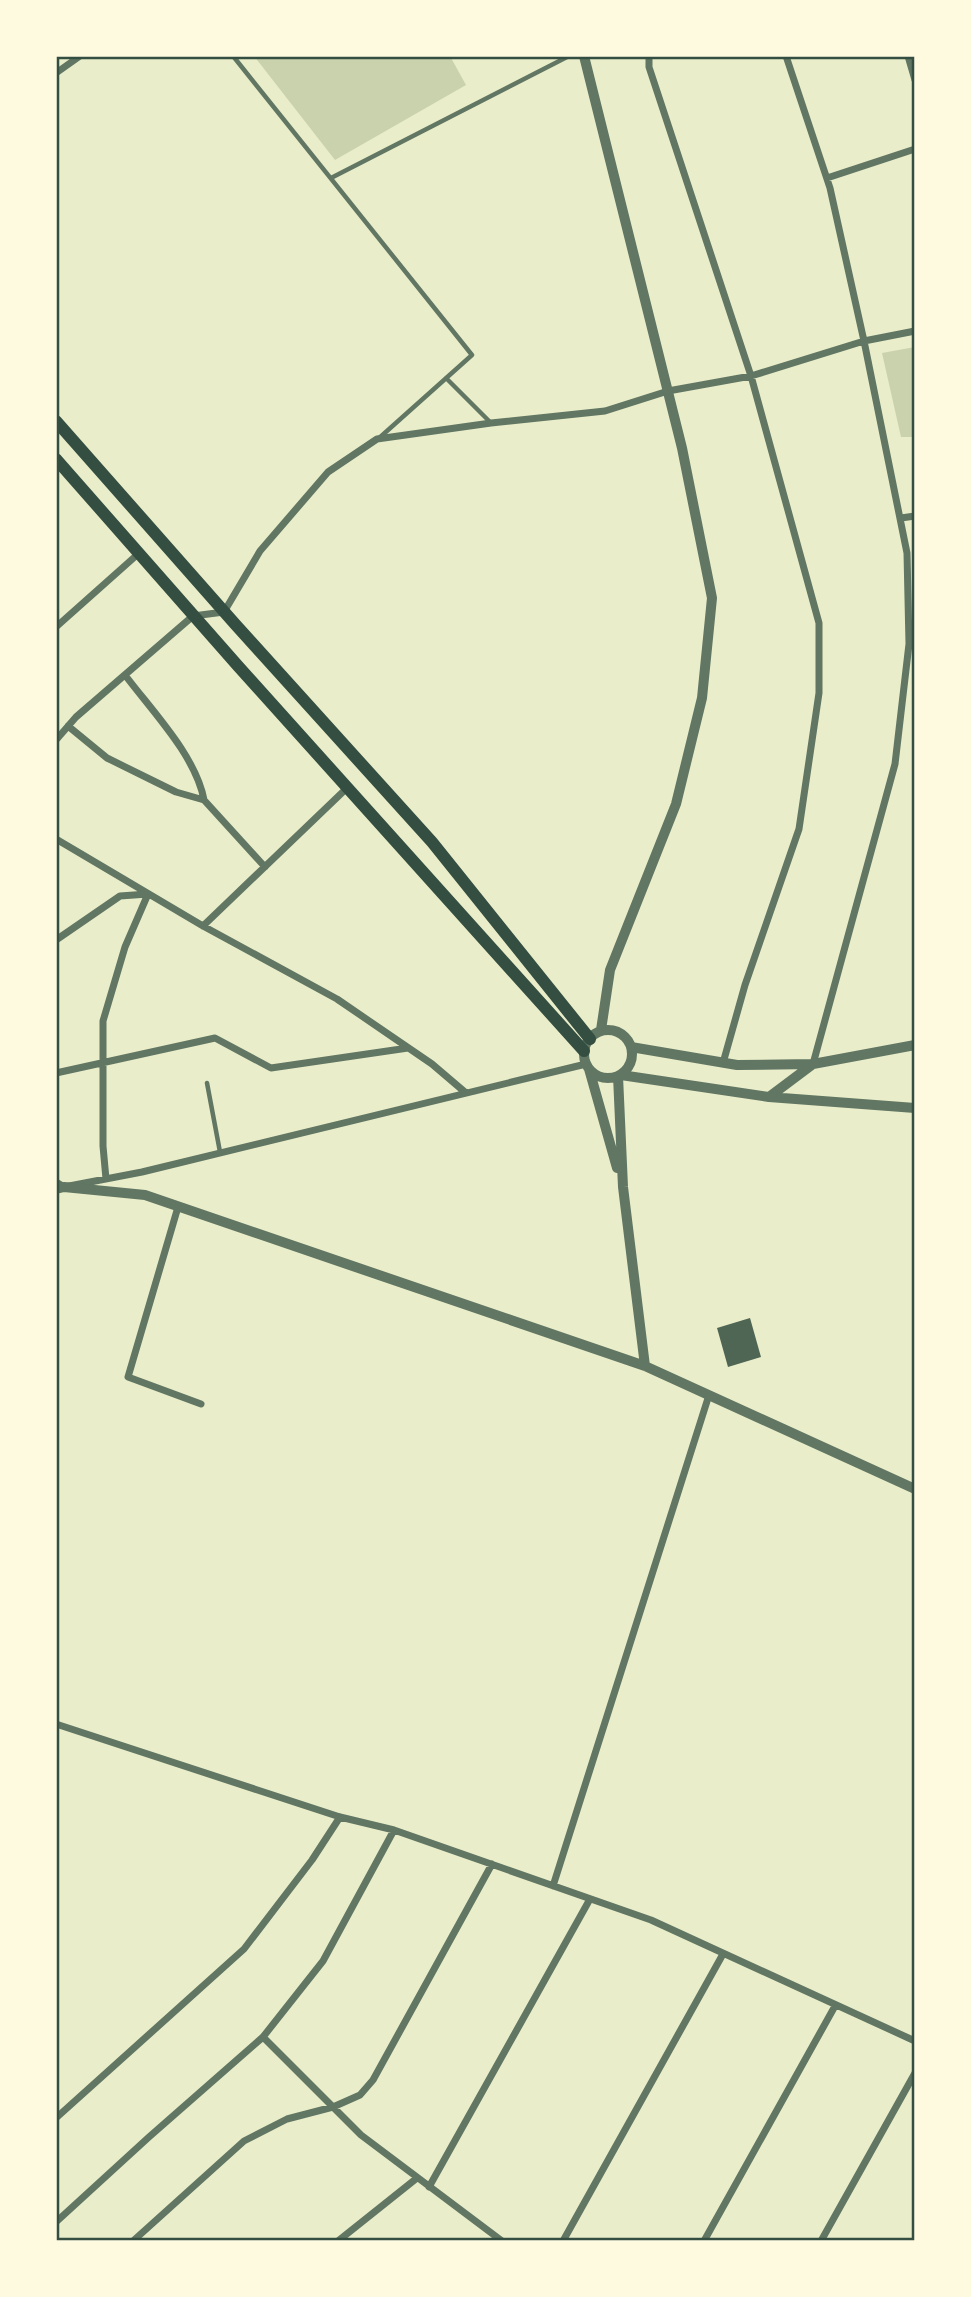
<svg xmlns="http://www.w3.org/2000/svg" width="971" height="2297" viewBox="0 0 971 2297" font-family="'Fira Sans Condensed',sans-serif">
	<rect width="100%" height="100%" fill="#e9edc9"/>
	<!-- green -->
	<path fill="#cad2ad" d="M254 56H450L466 85 335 160Z
		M915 347V437H901L882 353Z"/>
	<!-- building -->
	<path fill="#4f6655" d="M750 1318 761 1357 728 1367 717 1328Z"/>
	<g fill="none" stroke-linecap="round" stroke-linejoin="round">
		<!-- service -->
		<path stroke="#617663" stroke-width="4.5" d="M233 56 472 355 378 439
			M331 178 569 56
			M446 378 491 423
			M207 1083 220 1152"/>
		<!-- minor -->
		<path stroke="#617663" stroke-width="7" d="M649 56V67L751 376 819 623V693L799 829 745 985 723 1063
			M786 56 830 188 864 341 907 553 909 644 895 764 813 1064
			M908 56 915 80
			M56 73 80 56
			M827 178 915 149
			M901 518 915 516
			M56 627 138 554
			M125 675C152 711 196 756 204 800L265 867
			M68 726 107 758 176 792 204 800
			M56 740 76 717 193 616 224 612 260 551 328 472 377 439 491 423 605 411 668 391 751 376 864 341 915 331
			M56 839 203 926 337 999 432 1064 466 1093
			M203 926 348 787
			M56 940 120 896 148 894 125 947 103 1021V1146L106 1179
			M56 1073 215 1038 271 1068 408 1048
			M56 1182 64 1187 142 1172 586 1064
			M178 1207 128 1377 201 1404
			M56 1724 340 1817 394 1830 651 1920 915 2041
			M553 1886 709 1395
			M263 2037 361 2135 502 2241
			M56 2118 244 1949 312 1860 340 1817
			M429 2187 590 1899
			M56 2222 149 2137 263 2037 323 1961 394 1830
			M133 2241 244 2141 287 2119 333 2107 360 2095 373 2080 492 1864
			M338 2241 417 2178
			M563 2241 723 1954
			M704 2241 835 2006
			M821 2241 915 2073"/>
		<!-- tertiary -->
		<path stroke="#617663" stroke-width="10" d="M584 56 682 448 712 598 702 698 676 804 610 970 601 1030
			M584 1054a24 24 0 1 1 48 0a24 24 0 1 1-48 0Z
			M631 1047 737 1065 813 1064 915 1045
			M589 1069 617 1168
			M621 1075 769 1097 915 1108
			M618 1076 623 1187 645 1366
			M769 1097 813 1064
			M56 1189 64 1187 145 1195 645 1366 915 1489"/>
		<!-- secondary -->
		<path stroke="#344e41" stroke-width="12" d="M56 421 235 624 432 842 590 1039
			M56 459 238 666 584 1051"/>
	</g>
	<!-- border -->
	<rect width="971" height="2297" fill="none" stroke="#fefae0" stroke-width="116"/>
	<rect x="58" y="58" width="855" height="2181" fill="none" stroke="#344e41" stroke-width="2.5"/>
</svg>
